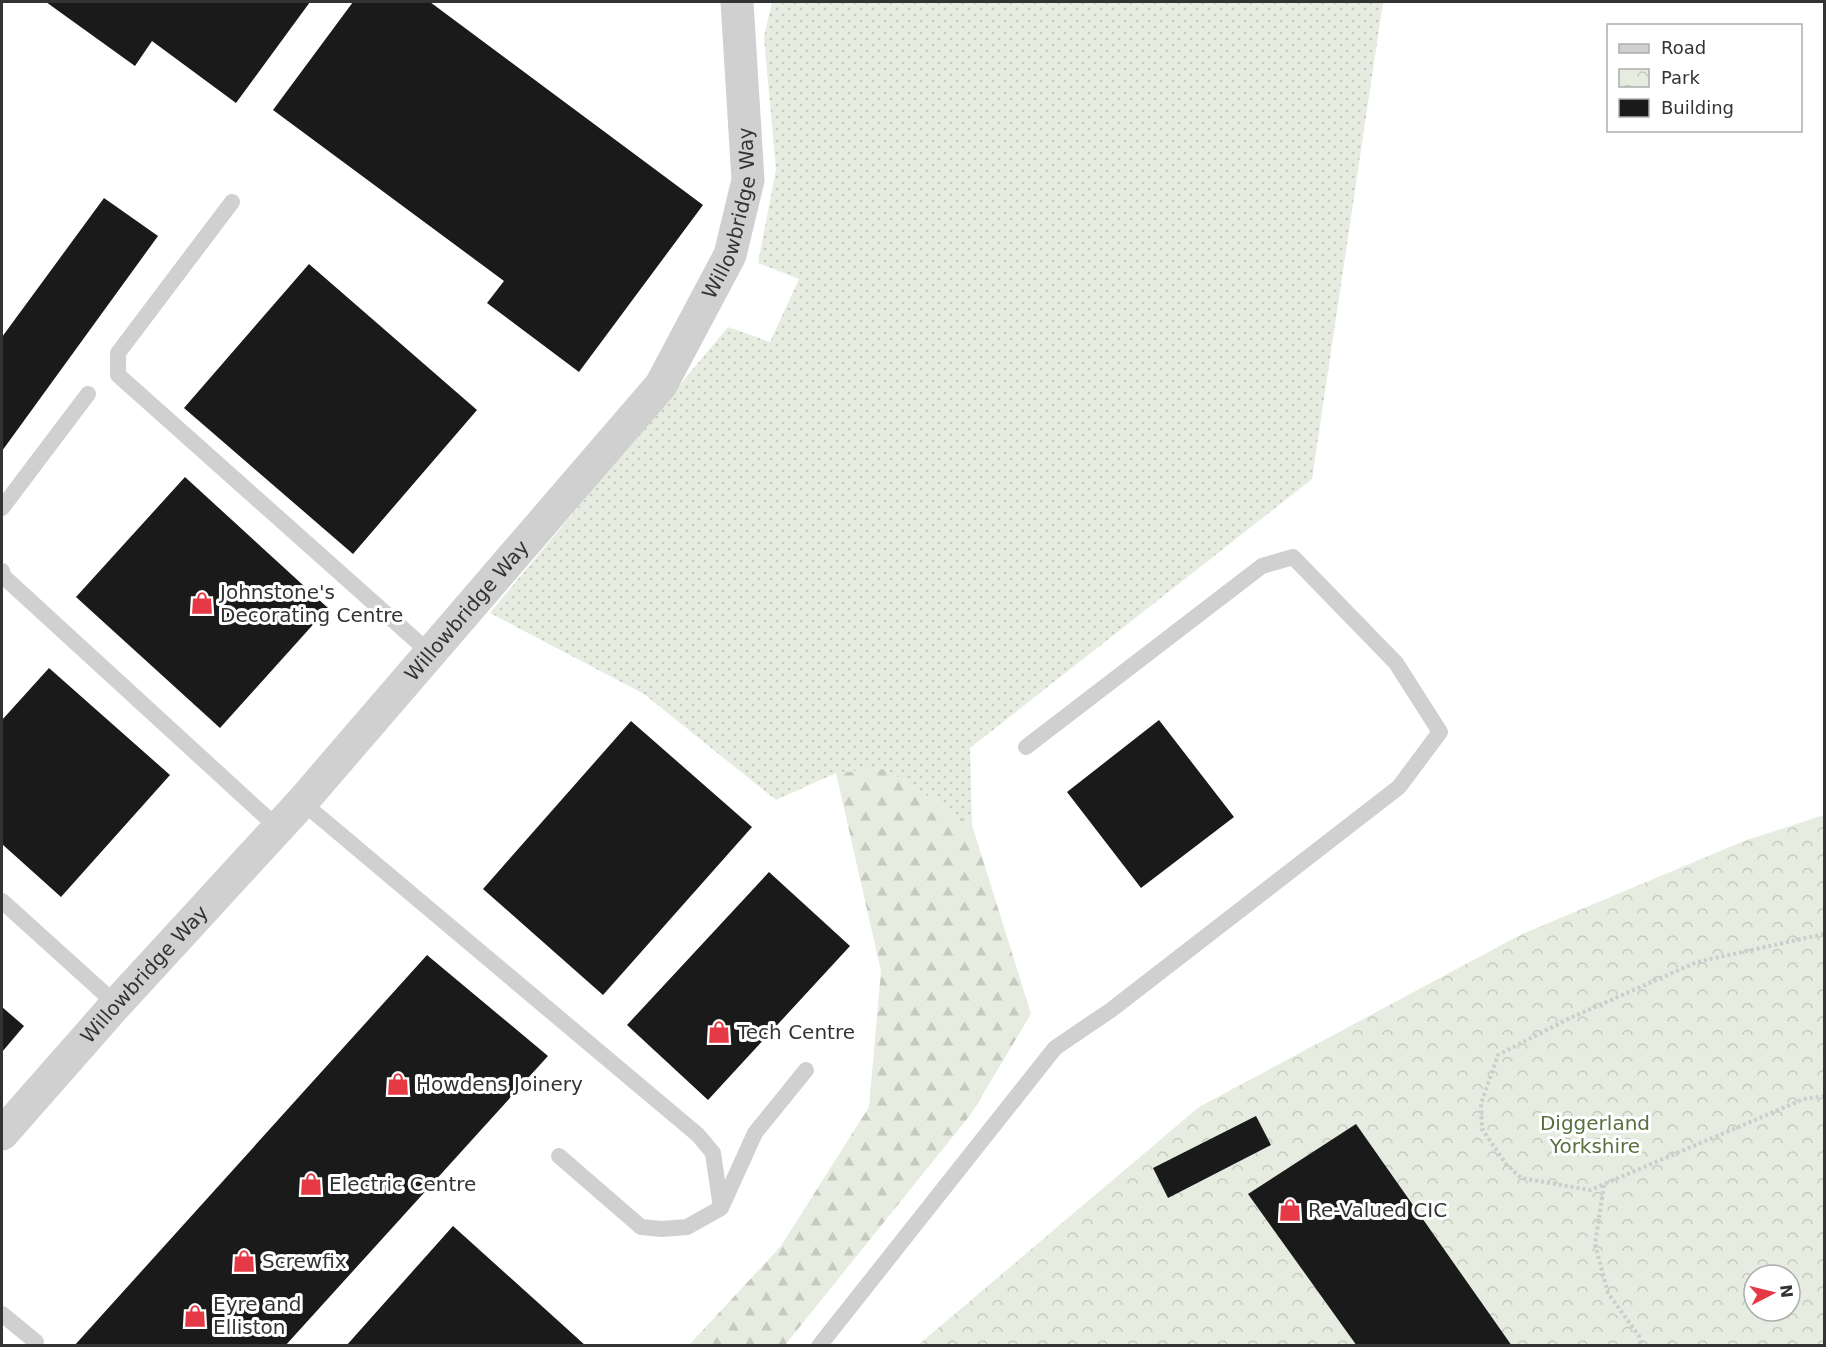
<svg xmlns="http://www.w3.org/2000/svg" width="1826" height="1347" viewBox="0 0 1826 1347" font-family="'DejaVu Sans',sans-serif">
	<defs>
		<pattern id="grass-dots" width="8" height="8" patternUnits="userSpaceOnUse" patternTransform="scale(1.5)"><rect width="8" height="8" fill="#e6ecdf"/><path d="M2 2h.1M6 6h.1" fill="none" stroke="#c6cbc0" stroke-width="1.8" stroke-linecap="round"/></pattern>
		<pattern id="forest-firs" width="22" height="20" patternUnits="userSpaceOnUse" patternTransform="scale(1.5)"><rect width="22" height="20" fill="#e6ecdf"/><path d="M5 1l3.5 6h-7zM16 11l3.5 6h-7z" fill="#c6cbc0"/></pattern>
		<pattern id="park-crowns" width="20" height="18" patternUnits="userSpaceOnUse" patternTransform="scale(1.5)"><rect width="20" height="18" fill="#e6ecdf"/><path d="M2 6a3 3 0 1 1 6 0M12 15a3 3 0 1 1 6 0" fill="none" stroke="#c6cbc0"/></pattern>
	</defs>
	<rect width="100%" height="100%" fill="#fff"/>
	<!-- grass -->
	<path fill="url(#grass-dots)" d="M772 2H1383L1312 479 970 748 972 825 885 769 836 773 776 800 644 694 490 613 728 327 770 342 799 279 758 263 776 170 764 37Z"/>
	<!-- forest -->
	<path fill="url(#forest-firs)" d="M885 769 972 825 1031 1014 971 1114 785 1345H689L781 1246 869 1107 881 971 836 773Z"/>
	<!-- park -->
	<path fill="url(#park-crowns)" fill-rule="evenodd" d="M1824 815V1345L917 1346 1199 1107 1522 934 1744 841ZM1754 1275H1790V1311H1754Z"/>
	<!-- building -->
	<path fill="#1a1a1a" d="M46 2H310L236 103 152 41 135 66Z
		M353 2H430L703 205 579 372 487 303 504 281 273 110Z
		M104 198 158 236 2 451V337Z
		M309 264 477 410 353 554 184 408Z
		M185 477 328 608 220 728 76 597Z
		M49 668 170 775 61 897 2 844V720Z
		M1159 720 1234 817 1141 888 1067 792Z
		M631 721 752 827 603 995 483 889Z
		M769 872 850 946 708 1100 627 1025Z
		M427 955 548 1056 285 1346H74Z
		M2 1007 24 1026 2 1052Z
		M1256 1116 1271 1145 1168 1198 1153 1168Z
		M1356 1124 1512 1346H1357L1248 1194Z
		M453 1226 586 1346H346Z"/>
	<g fill="none" stroke-linecap="round" stroke-linejoin="round">
		<!-- path -->
		<path stroke="#cdcdcd" stroke-width="4" stroke-dasharray="3 3" stroke-linecap="butt" d="M1824 934 1697 962 1570 1018 1498 1055 1481 1104 1482 1129 1506 1164 1521 1178 1590 1190 1804 1099 1824 1096
			M1604 1185 1595 1244 1608 1293 1639 1336 1642 1346"/>
		<!-- service -->
		<path stroke="#d0d0d0" stroke-width="16" d="M232 202 118 353V375L430 653
			M2 508 88 394
			M2 571 4 577 278 828
			M302 802 698 1135 713 1153 721 1208
			M2 901 116 1004
			M559 1156 641 1227 662 1229 687 1227 721 1208 755 1133 806 1070
			M2 1314 36 1342
			M819 1346 1055 1048 1111 1010 1399 787 1440 732 1396 663 1293 557 1262 566 1026 747"/>
		<!-- minor -->
		<path stroke="#d0d0d0" stroke-width="33" id="s1" d="M2 1134 111 1010 302 802 661 385 730 255 748 180 737 2"/>
	</g>
	<!-- icons -->
	<defs>
		<g id="shop-bare" transform="scale(1.8)"><path d="M-5-2.5h2.3a2.7 3.5 0 0 1 5.4 0H5L5.5 6h-11ZM-1.5-2.5h3a1.5 2.3 0 0 0-3 0Z" fill="#e63946" stroke="#fff" stroke-width="2.5" paint-order="stroke"/></g>
	</defs>
	<g fill-rule="evenodd">
		<use href="#shop-bare" x="202" y="603"/>
		<use href="#shop-bare" x="719" y="1032"/>
		<use href="#shop-bare" x="398" y="1084"/>
		<use href="#shop-bare" x="311" y="1184"/>
		<use href="#shop-bare" x="1290" y="1210"/>
		<use href="#shop-bare" x="244" y="1261"/>
		<use href="#shop-bare" x="195" y="1316"/>
	</g>
	<g text-anchor="middle" stroke-width="6" stroke-linejoin="round" paint-order="stroke">
		<!-- street labels -->
		<g font-size="20" fill="#333" stroke="#fff">
			<text dy="7" stroke="none"><textPath href="#s1" startOffset="1186">Willowbridge Way</textPath></text>
			<text dy="7" stroke="none"><textPath href="#s1" startOffset="700">Willowbridge Way</textPath></text>
			<text dy="7" stroke="none"><textPath href="#s1" startOffset="214">Willowbridge Way</textPath></text>
		</g>
		<!-- poi labels -->
		<g font-size="20" fill="#333" stroke="#fff" text-anchor="start">
			<text x="220" y="599">Johnstone's<tspan x="220" dy="23">Decorating Centre</tspan></text>
			<text x="737" y="1039">Tech Centre</text>
			<text x="416" y="1091">Howdens Joinery</text>
			<text x="329" y="1191">Electric Centre</text>
			<text x="1308" y="1217">Re-Valued CIC</text>
			<text x="262" y="1268">Screwfix</text>
			<text x="213" y="1311">Eyre and<tspan x="213" dy="23">Elliston</tspan></text>
		</g>
		<!-- park labels -->
		<g font-size="20" fill="#56703f" stroke="#fff">
			<text x="1595" y="1130">Diggerland<tspan x="1595" dy="23">Yorkshire</tspan></text>
		</g>
	</g>
	<!-- border -->
	<rect width="1826" height="1347" fill="none" stroke="#333333" stroke-width="6"/>
	<!-- legend -->
	<rect x="1607" y="24" width="195" height="108" fill="#ffffff" stroke="#adadad" stroke-width="1.5"/>
	<rect x="1619" y="44" width="30" height="9" fill="#d0d0d0" stroke="#adadad" stroke-width="1.5"/>
	<text x="1661" y="54" font-size="18" fill="#333333">Road</text>
	<rect x="1619" y="69" width="30" height="18" fill="url(#park-crowns)" stroke="#adadad" stroke-width="1.5"/>
	<text x="1661" y="84" font-size="18" fill="#333333">Park</text>
	<rect x="1619" y="99" width="30" height="18" fill="#1a1a1a" stroke="#adadad" stroke-width="1.5"/>
	<text x="1661" y="114" font-size="18" fill="#333333">Building</text>
	<!-- north arrow -->
	<g transform="translate(1772 1293) rotate(83)"><circle r="28" fill="#ffffff" stroke="#adadad" stroke-width="1.5"/>
	<path d="M0-4.5L10 22L0 15L-10 22Z" fill="#e63946"/>
	<text y="-9" font-size="16" font-weight="bold" text-anchor="middle" fill="#333333">N</text>
	</g>
</svg>
